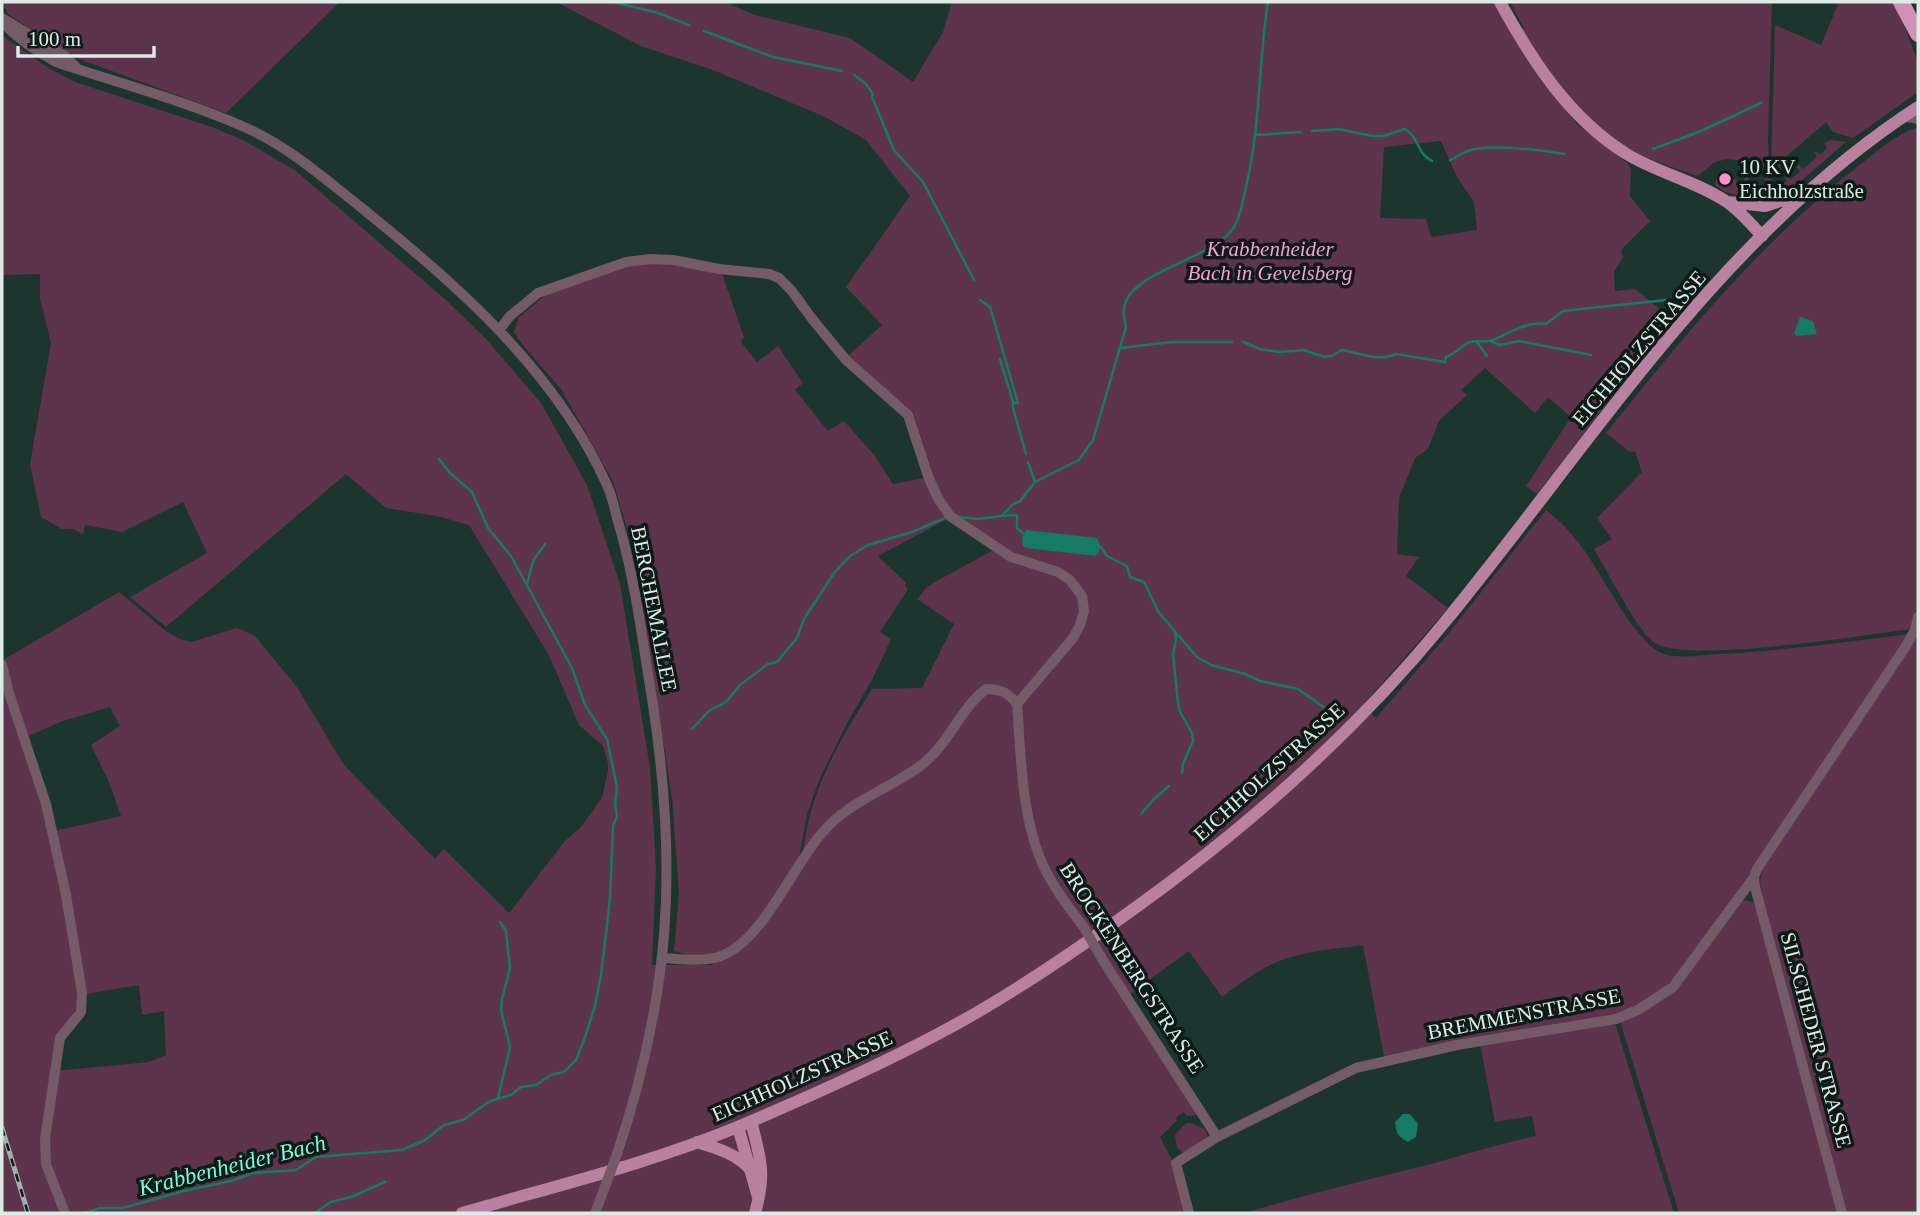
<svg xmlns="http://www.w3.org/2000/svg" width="1920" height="1215" viewBox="0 0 1920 1215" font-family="Georgia,serif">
	<rect width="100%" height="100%" fill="#1c362f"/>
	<!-- green -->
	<path fill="#5e334c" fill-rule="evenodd" d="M2 2H340L226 113 71 56 8 14Z
		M556 2H725L755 15 850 38 913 82 943 32 952 2H1495L1544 84 1577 124 1627 163 1631 169 1630 196 1650 221 1621 250 1623 257 1614 272 1615 291 1635 289 1672 319 1537 494 1526 486 1571 417 1548 397 1535 413 1485 368 1461 390 1467 395 1439 421 1428 449 1415 458 1399 498 1397 554 1419 557 1406 576 1448 608 1363 705 1376 718 1448 634 1546 510C1588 541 1605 590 1636 630 1643 638 1653 651 1664 654 1680 659 1701 655 1717 654 1782 651 1845 642 1909 634L1754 868 1675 979 1644 1002 1616 1015 1384 1057 1363 945C1335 949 1303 951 1277 962 1258 970 1239 984 1222 997L1189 951 1124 998 1198 1115 1187 1116 1184 1112 1176 1117 1177 1120 1160 1137 1174 1164 1186 1213H2V673L53 843 73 942 78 1007 59 1035 47 1163 56 1071 149 1062 166 1055 164 1011 142 1015 139 985 86 994 54 831 121 816 109 782 91 745 120 726 110 707 63 721 26 737 3 660 119 592 167 632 180 639 191 642 237 628 255 636 297 687 344 765 435 859 444 849 509 913 565 841 580 828 602 798 608 771V763L603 746 579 725 549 655 469 525 437 516 386 508 346 474 166 627 130 597 207 553 183 502 122 532 85 525 83 534 73 529H62L41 517 30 464 51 343 40 298V274L2 275V36L50 69 75 82 212 127 245 141 296 171 447 301 487 340 541 403 587 485 620 584 650 768 656 867 652 965H712L718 954 693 956 674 951 679 893 672 798 634 552 613 481 561 389 522 344 514 332 519 317 552 290 606 270 650 261 721 271 744 337 741 342 757 362 778 346 803 383 795 390 828 431 844 421 874 455 893 484 930 477 917 432 848 356 882 325 846 287 910 196 866 140 823 116 713 70 641 46ZM1441 141 1456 175 1474 202 1477 230 1431 237 1426 219 1380 218 1384 147ZM949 518 1001 546 933 583 926 588 917 599 954 624 922 688 872 689C847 729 820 773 809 819 806 831 804 844 802 857H799L807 814 820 778 847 723 873 678 891 639 880 632 908 589 905 586 906 583 878 556Z
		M1510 2H1772L1768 139 1769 169 1765 168 1762 163 1726 159 1713 163 1698 176C1662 164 1626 152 1597 127 1566 100 1543 64 1521 30L1524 28Z
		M1839 2H1895L1918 62V92L1853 138 1833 132 1826 122 1781 161V167L1771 168 1775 25 1821 45Z
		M1918 127V604L1911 629C1866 635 1686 664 1655 643 1638 632 1606 569 1594 549L1612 539 1597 518 1642 472 1635 451 1630 452 1606 433C1682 338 1760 243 1856 168 1875 153 1894 135 1918 127Z
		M1831 140 1846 142 1800 182 1771 198 1770 196 1763 200H1754L1725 192 1715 185 1717 175 1726 171V177L1743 182 1746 176H1749L1748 182 1764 185 1765 178 1772 179V185L1786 182 1785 176 1791 179 1800 172 1797 167 1799 165 1803 169 1817 157 1814 153 1816 151 1820 155 1827 148 1824 143Z
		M1918 632V1213H1845L1764 912 1760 883 1762 869Z
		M1744 900 1754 902 1838 1213H1679L1620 1021 1651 1006 1734 908Z
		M1615 1023 1674 1213H1252L1251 1211C1302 1196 1354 1183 1406 1170 1450 1160 1492 1145 1536 1136L1532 1116 1495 1122 1480 1044Z
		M1190 1123 1205 1129 1208 1137 1184 1153 1177 1148 1175 1135 1185 1124Z"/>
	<!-- water -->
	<path fill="#157b66" d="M1800 317 1813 321 1817 334 1796 336 1794 333Z
		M1026 530 1097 538 1101 547 1096 556 1026 548 1023 546 1022 538Z
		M1403 1114H1410L1418 1124 1416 1137 1408 1142C1398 1137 1396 1133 1395 1122Z"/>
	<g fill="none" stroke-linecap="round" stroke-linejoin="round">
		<!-- stream -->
		<path stroke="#157b66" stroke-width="2.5" d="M613 2 655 12 689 25
			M704 31 773 57 842 71
			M854 75 865 83 873 94 872 97 894 150 923 182 974 280
			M1312 131 1339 129 1372 136H1383L1405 129C1419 137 1417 154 1432 161
			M1257 135 1301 132
			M1653 149 1701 131 1761 103
			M1450 160C1456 158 1460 154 1465 152 1487 143 1541 150 1564 154
			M980 300 990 307 1018 403H1013V408L1026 454
			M1243 342 1260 349 1280 352 1303 350 1325 357 1332 356 1342 350C1359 353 1379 362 1396 354L1445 362 1446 357C1455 354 1461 346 1470 342 1477 340 1486 343 1493 340 1510 333 1526 321 1546 324L1563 311 1666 300
			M1477 342 1487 356
			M1492 342 1500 345 1519 341 1591 355
			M1121 348 1172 342H1232
			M1000 359 1013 402
			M1028 462 1035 482
			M1001 516 1017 515V528L1024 534
			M960 517 978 519 1002 516 1012 505 1020 501 1035 482 1079 460 1093 440 1126 327C1124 318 1122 309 1126 301 1139 270 1216 257 1234 227 1241 216 1243 200 1246 187 1261 125 1258 63 1268 2
			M1101 547 1107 556 1127 566 1130 577 1144 582 1159 613 1197 657 1211 665 1245 674 1260 681 1298 689 1325 708
			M527 584 533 561 545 544
			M1175 632 1176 640 1173 654 1178 702 1180 712 1192 733 1193 741 1183 764 1182 773
			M692 729 709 711 726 702 740 685 768 664 777 662 797 638 804 619 834 573 850 556 868 545 912 532 945 518
			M1142 813 1153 800 1169 786
			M498 1098 510 1047 501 1010 502 999 510 968 506 931 500 922
			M85 1213 100 1208H123L184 1191 231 1181 254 1173 296 1170 316 1157 402 1150 425 1140 444 1125 463 1120 490 1101 511 1095 521 1087 536 1085 551 1075 564 1072 576 1060 584 1040 595 1006 601 975 610 899 613 826 617 816 615 805 617 787 607 739 585 705 572 668 511 556 488 528 472 492 449 472 439 459
			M315 1213 331 1202 351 1197 385 1182"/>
		<!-- minor -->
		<path stroke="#755a68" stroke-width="10" d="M2 18 65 56 76 67
			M2 22C18 39 36 51 56 62 118 83 182 100 242 126 287 145 325 179 363 209 459 287 555 370 607 485 613 498 615 512 619 525 636 583 643 645 653 705 678 870 670 995 617 1154
			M1903 116 1918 119
			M500 329 510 316 538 293 626 262 651 259 673 260 719 269 769 274 779 278 791 290 813 320 846 360 908 415 929 479 938 498 950 516 1011 557 1058 572 1070 580 1082 596 1084 611 1080 625 1073 638 1017 704
			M2 665 8 690 46 804 66 895 82 993 81 1012 60 1038 45 1139 46 1164 65 1213
			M1754 877 1755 887 1842 1213
			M663 958C683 959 707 963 726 954 765 935 793 866 822 833 852 798 890 790 924 763 949 743 960 709 986 689 1000 689 1008 692 1017 704 1021 755 1021 810 1040 858 1050 883 1067 905 1083 926
			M1104 962 1217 1137
			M595 1213 606 1184
			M1189 1213 1176 1163 1217 1137 1356 1068 1457 1045 1616 1019 1638 1010 1673 987 1754 877 1757 869 1906 646 1915 630 1918 617"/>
		<!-- major -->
		<path stroke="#b9819f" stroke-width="12" d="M1500 2C1532 60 1568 117 1625 153 1657 173 1696 181 1727 202 1740 211 1751 224 1762 236
			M1728 202 1765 206 1802 194
			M751 1121C761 1160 766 1174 755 1213
			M738 1127 758 1197
			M697 1142C716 1148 735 1153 749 1168
			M462 1213C555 1186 651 1163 740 1126 806 1098 872 1069 936 1035 988 1008 1039 975 1088 941 1220 851 1342 748 1444 623 1592 443 1719 236 1918 107"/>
		<!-- highway -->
		<path stroke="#d390b5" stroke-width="16" d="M1901 2 1918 34"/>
		<!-- rail casing -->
		<g stroke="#9fb1ac" stroke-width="5">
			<path id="rail" d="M2 1128 28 1213"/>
		</g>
		<!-- rail -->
		<use href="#rail" stroke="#0f1b18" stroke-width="2.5" stroke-dasharray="8" stroke-linecap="butt"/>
		<!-- minor-bridge -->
		<path stroke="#755a68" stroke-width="10" d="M1083 926 1104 962
			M606 1184 617 1154"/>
	</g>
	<!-- markers -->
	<circle fill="#f890cb" stroke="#0f1b18" stroke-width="2.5" cx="1725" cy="179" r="7"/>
	<g text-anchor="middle" stroke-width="7" stroke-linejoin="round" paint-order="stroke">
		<!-- poi labels -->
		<g font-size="21" fill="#dcebe6" stroke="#0f1b18" text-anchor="start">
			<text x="1739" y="174">10 KV<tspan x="1739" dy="24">Eichholzstraße</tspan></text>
		</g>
		<!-- park labels -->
		<g font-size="21" font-style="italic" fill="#f99fd1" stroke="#0f1b18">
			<text x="1270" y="256">Krabbenheider<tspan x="1270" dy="24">Bach in Gevelsberg</tspan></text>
		</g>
		<!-- street labels -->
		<g font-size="21" fill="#dcebe6" stroke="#0f1b18">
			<text transform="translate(1639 348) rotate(-50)" y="7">EICHHOLZSTRASSE</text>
			<text transform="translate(654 609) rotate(79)" y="7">BERCHEMALLEE</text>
			<text transform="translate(1269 772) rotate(-42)" y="7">EICHHOLZSTRASSE</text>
			<text transform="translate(1132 968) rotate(57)" y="7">BROCKENBERGSTRASSE</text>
			<text transform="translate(1524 1014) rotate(-11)" y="7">BREMMENSTRASSE</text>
			<text transform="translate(1816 1040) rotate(75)" y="7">SILSCHEDER STRASSE</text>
			<text transform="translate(802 1076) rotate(-24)" y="7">EICHHOLZSTRASSE</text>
		</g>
		<!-- water labels -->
		<g font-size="23" font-style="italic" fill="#7bfada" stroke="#0f1b18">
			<text transform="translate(232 1165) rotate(-14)" y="8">Krabbenheider Bach</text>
		</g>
	</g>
	<!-- border -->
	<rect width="1920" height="1215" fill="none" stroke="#dcebe6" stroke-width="7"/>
	<!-- scale -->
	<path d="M18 46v10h136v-10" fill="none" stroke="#dcebe6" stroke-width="3.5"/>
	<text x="28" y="46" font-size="21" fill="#dcebe6" stroke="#0f1b18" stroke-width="5" paint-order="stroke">100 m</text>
</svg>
